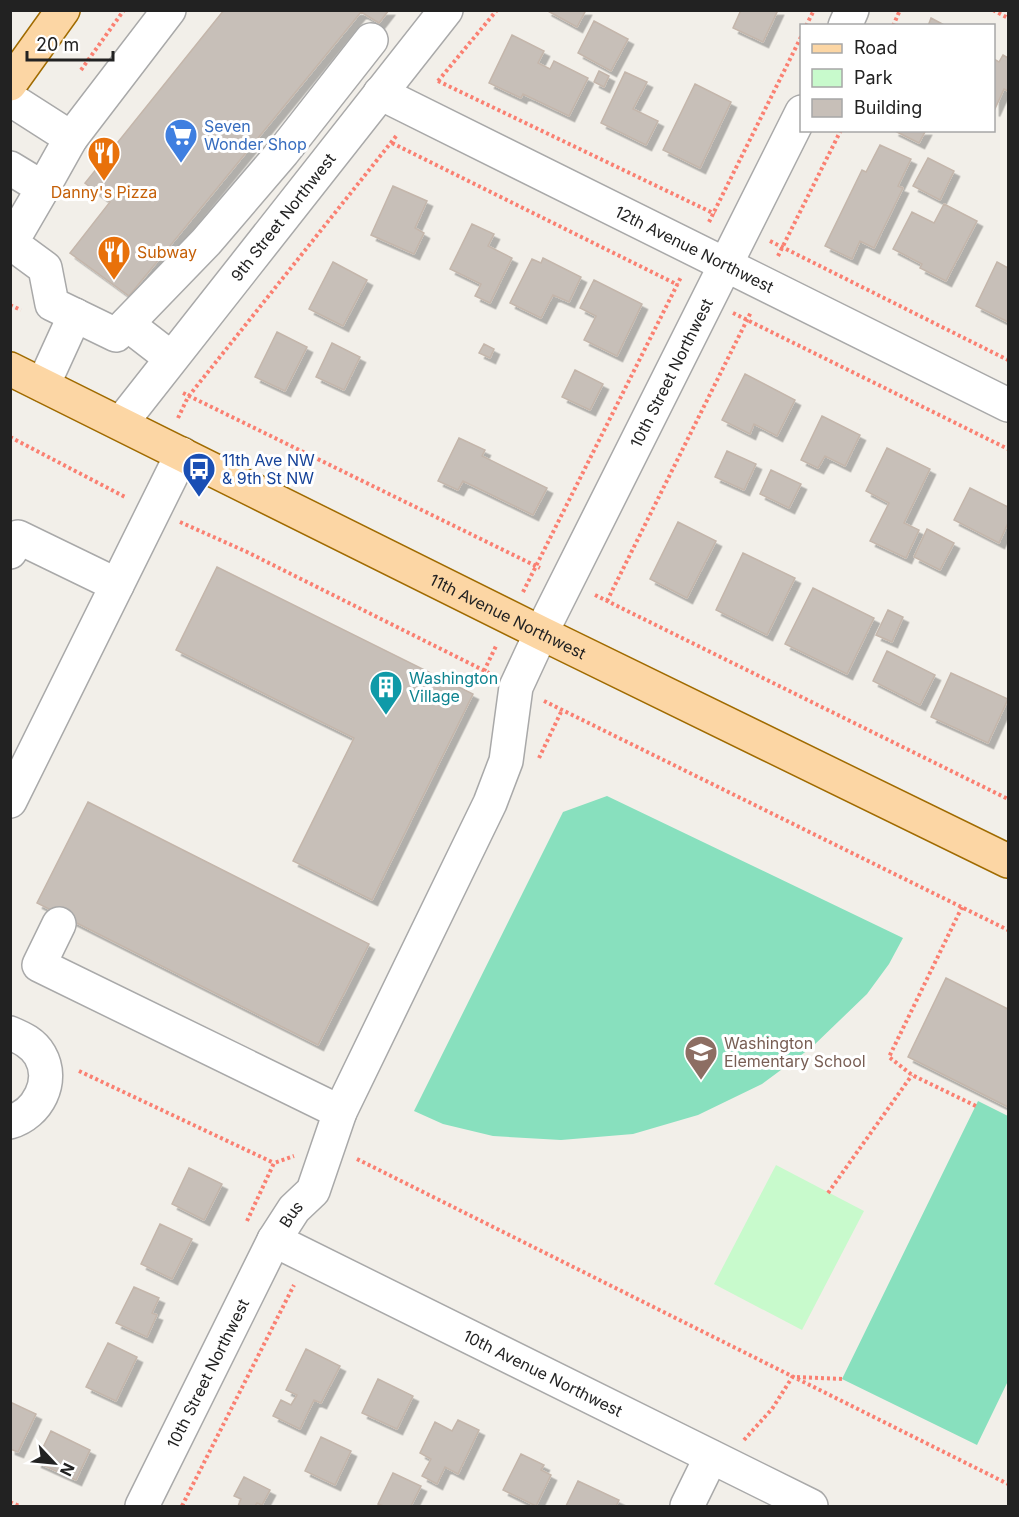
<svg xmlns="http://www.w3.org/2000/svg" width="1019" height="1517" viewBox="0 0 1019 1517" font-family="Inter,sans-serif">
	<defs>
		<filter id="shadow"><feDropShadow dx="5.5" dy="5.5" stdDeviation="0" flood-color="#0004"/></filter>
	</defs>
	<rect width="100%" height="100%" fill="#f2efe9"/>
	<!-- park -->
	<path fill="#c8facc" d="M776 1165 864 1211 802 1330 714 1284Z"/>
	<!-- pitch -->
	<path fill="#88e0be" d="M607 796 903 938 889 964 867 994 812 1047 762 1084 698 1115 633 1134 561 1140 493 1136 443 1124 414 1111 563 812Z
		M978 1101 1008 1116V1381L977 1445 842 1379Z"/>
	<!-- building -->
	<path fill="#c7bfb8" stroke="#c4b6ab" stroke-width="1.5" filter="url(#shadow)" d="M224 10H389L379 23 361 12 129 296 70 253 110 202 85 183Z
		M546 10H586L577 27Z
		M741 10H778L763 42 733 28Z
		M931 18 946 26H928Z
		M594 21 628 39 611 71 578 53Z
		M512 35 544 51 538 63 550 69 554 61 588 78 569 116 523 94 521 98 489 83Z
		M1003 55 1008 58V91L1004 89 994 111V59L999 62Z
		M599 71 609 76 604 87 594 82Z
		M625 72 647 82 633 109 658 121 646 145 601 123Z
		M695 84 731 102 700 168 663 150Z
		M893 130H926L919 143Z
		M880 145 911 159 898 186 903 188 874 248 860 241 852 259 825 246 862 170 866 172Z
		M928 158 954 171 940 200 913 186Z
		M393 186 427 201 415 228 424 233 414 254 371 235Z
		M944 204 977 221 946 281 920 268 922 264 893 249 912 212 934 223Z
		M472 224 494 234 488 246 512 258 490 303 475 296 481 284 450 269Z
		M543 258 581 277 569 302 553 295 541 318 510 303 532 259 541 263Z
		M333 262 367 280 343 326 309 309Z
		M997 262 1008 268V322L976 306Z
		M594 280 642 304 617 356 584 340 596 316 580 308Z
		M277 332 307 347 285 391 255 377Z
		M332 343 360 357 344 390 316 377Z
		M484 344 494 349 490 358 479 353Z
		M575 370 603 384 590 410 562 397Z
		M745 374 795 400 777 436 754 424 750 434 722 420Z
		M822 416 860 435 845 466 825 456 818 468 801 460Z
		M459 438 485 450 482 456 547 488 533 515 463 481 458 490 438 481Z
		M887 448 930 469 904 523 919 530 906 558 870 541 889 503 866 491Z
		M727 451 756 464 744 490 715 477Z
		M771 470 801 484 789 508 760 494Z
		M970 488 1008 507V523L999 543 954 520Z
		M678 522 716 541 687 598 650 579Z
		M927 529 954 543 940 570 914 557Z
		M743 553 795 578 767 635 716 610Z
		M217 567 473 694 372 900 293 861 354 738 176 650Z
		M813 588 874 618 847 674 785 644Z
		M888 610 903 617 892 642 876 635Z
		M887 651 935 675 920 705 873 681Z
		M951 673 1008 699 988 743 931 717Z
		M88 802 369 944 318 1045 37 903Z
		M946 978 1008 1009V1107L908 1057Z
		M189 1168 222 1184 204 1220 172 1204Z
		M160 1224 192 1239 172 1279 141 1264Z
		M134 1287 159 1298 152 1313 157 1315 147 1337 116 1323Z
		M108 1343 137 1357 116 1401 86 1387Z
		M306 1349 340 1366 321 1403 314 1400 300 1429 273 1416 281 1400 291 1405 297 1395 286 1390Z
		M378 1379 413 1396 397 1429 362 1413Z
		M10 1402 36 1414 18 1452 10 1449Z
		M458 1420 479 1430 458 1474 445 1467 437 1484 422 1476 431 1459 420 1453 435 1422 452 1431Z
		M51 1431 90 1450 76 1480 36 1462Z
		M321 1437 351 1451 335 1485 305 1471Z
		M521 1454 544 1465 541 1470 551 1475 536 1506 503 1490Z
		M393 1473 421 1486 411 1506H384L378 1504Z
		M244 1477 270 1490 262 1505 257 1503 255 1506H238L241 1499 234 1496Z
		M578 1481 619 1500 616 1506H566Z"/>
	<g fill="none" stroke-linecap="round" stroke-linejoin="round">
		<!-- minor casing -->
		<g stroke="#a9a9a9" stroke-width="36">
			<g id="minor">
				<path d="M845 26 852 10"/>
				<path id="s1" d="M380 93 1008 405"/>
				<path d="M10 99 71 138"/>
				<path d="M10 168 43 188 71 138 169 10"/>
				<path d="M43 188 11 243 45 268 52 304 116 335 206 242 283 152 371 40"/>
				<path d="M127 324 171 358"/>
				<path d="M43 385 75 315"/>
				<path id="s2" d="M121 423 446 10"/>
				<path d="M10 552 18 537 117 585"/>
				<path d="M10 801 182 454"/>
				<path d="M59 924 39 965 340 1112"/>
				<path d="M10 1033C22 1038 33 1043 40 1055 55 1081 38 1114 10 1122"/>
				<path id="s3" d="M274 1240 811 1506"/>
				<path id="s4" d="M142 1506 274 1240 294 1209 313 1191 340 1112 490 803 506 761 516 687 541 633 802 112"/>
				<path d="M687 1506 711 1457"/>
			</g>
		</g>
		<!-- major casing -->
		<g stroke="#a06b00" stroke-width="36">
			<g id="major">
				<path d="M10 84 63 10"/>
				<path id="s5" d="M10 369 541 633 1008 861"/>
			</g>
		</g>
		<!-- path -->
		<path stroke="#fa8072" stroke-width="4" stroke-dasharray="3 3" stroke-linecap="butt" d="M993 10 1008 18
			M806 26 814 10
			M893 26 900 10
			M81 70 124 10
			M438 81 715 214
			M438 81 497 10
			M392 143 678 285
			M709 222 802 35
			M770 241 1008 360
			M778 256 841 130
			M10 305 21 310
			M733 313 1008 449
			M183 393 540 568
			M178 418 188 397 397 135
			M10 437 127 498
			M180 522 247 552 489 673
			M523 592 681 277
			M595 595 1008 799
			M607 601 751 312
			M484 671 497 644
			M544 701 1008 930
			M539 758 562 710
			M962 907 889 1057 912 1075 978 1107
			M79 1071 274 1163
			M357 1159 1008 1484
			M828 1193 912 1075
			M247 1221 274 1163 294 1156
			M797 1377 842 1379
			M744 1440 772 1409 793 1376
			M10 1502 19 1506
			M182 1506 294 1285"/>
		<!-- minor -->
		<use href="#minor" stroke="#fff" stroke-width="33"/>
		<!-- major -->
		<use href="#major" stroke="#fcd6a4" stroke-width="33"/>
	</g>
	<!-- icons -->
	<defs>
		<g id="supermarket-pin" transform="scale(1.725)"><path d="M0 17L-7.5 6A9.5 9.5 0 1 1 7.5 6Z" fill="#3f7fe0" stroke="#fff"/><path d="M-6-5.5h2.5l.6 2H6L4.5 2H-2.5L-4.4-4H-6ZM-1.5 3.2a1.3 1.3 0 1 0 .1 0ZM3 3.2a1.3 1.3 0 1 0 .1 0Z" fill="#fff"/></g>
		<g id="restaurant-pin" transform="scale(1.725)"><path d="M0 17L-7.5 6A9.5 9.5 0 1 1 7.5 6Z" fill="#e8710a" stroke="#fff"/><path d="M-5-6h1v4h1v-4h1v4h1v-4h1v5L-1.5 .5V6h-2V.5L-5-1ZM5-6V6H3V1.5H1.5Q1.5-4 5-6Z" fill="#fff"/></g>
		<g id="bus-pin" transform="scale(1.725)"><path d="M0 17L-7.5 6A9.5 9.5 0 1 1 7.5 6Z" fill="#1a4fb4" stroke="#fff"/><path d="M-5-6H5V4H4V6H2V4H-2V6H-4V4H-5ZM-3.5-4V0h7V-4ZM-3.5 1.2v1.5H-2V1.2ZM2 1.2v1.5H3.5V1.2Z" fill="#fff"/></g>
		<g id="building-pin" transform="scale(1.725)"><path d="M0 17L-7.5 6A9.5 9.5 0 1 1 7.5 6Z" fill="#0f9aa8" stroke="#fff"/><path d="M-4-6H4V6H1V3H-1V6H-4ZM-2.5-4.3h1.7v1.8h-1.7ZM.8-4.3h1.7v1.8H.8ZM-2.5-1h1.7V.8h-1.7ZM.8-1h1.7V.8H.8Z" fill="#fff"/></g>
		<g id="school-pin" transform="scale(1.725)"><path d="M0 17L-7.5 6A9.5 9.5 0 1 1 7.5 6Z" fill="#8d6e63" stroke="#fff"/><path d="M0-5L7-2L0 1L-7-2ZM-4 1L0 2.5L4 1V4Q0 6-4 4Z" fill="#fff"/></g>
	</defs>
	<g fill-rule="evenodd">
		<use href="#supermarket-pin" x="181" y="135"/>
		<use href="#restaurant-pin" x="104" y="153"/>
		<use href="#restaurant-pin" x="114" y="252"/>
		<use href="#bus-pin" x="199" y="469"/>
		<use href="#building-pin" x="386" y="687"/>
		<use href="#school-pin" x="701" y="1052"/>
	</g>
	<g text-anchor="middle" stroke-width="6" stroke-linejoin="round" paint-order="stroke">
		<!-- shop labels -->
		<g font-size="16" fill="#366cbe" stroke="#fff" text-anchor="start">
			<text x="204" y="132">Seven<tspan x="204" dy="18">Wonder Shop</tspan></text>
		</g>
		<!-- food labels -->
		<g font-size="16" fill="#c56008" stroke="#fff">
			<text x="104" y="198">Danny's Pizza</text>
			<text x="137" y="258" text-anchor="start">Subway</text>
		</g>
		<!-- street labels -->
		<g font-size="16" fill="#222" stroke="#fff">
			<text dy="6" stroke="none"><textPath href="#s2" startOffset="262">9th Street Northwest</textPath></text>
			<text dy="6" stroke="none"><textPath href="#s1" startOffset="351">12th Avenue Northwest</textPath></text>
			<text dy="6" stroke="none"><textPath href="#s4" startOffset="1257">10th Street Northwest</textPath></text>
			<text dy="6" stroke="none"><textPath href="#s5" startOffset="556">11th Avenue Northwest</textPath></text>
			<text dy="6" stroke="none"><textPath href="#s4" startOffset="328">Bus</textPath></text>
			<text dy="6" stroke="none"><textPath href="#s4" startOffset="148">10th Street Northwest</textPath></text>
			<text dy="6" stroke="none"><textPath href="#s3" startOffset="300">10th Avenue Northwest</textPath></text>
		</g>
		<!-- transit labels -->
		<g font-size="16" fill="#164399" stroke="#fff" text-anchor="start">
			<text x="222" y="466">11th Ave NW<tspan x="222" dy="18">&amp; 9th St NW</tspan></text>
		</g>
		<!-- culture labels -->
		<g font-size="16" fill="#0d838f" stroke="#fff" text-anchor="start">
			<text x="409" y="684">Washington<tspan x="409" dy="18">Village</tspan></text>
		</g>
		<!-- education labels -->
		<g font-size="16" fill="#785e54" stroke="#fff" text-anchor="start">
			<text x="724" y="1049">Washington<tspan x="724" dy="18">Elementary School</tspan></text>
		</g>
	</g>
	<!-- border -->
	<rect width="1019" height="1517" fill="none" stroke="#222222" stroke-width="24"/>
	<!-- legend -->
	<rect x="800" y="24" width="195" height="108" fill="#ffffff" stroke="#a7a7a7" stroke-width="1.5"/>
	<rect x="812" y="44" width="30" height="9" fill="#fcd6a4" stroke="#a7a7a7" stroke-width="1.5"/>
	<text x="854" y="54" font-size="18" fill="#222222">Road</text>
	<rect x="812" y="69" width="30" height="18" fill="#c8facc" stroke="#a7a7a7" stroke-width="1.5"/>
	<text x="854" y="84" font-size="18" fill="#222222">Park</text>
	<rect x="812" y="99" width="30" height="18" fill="#c7bfb8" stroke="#a7a7a7" stroke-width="1.5"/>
	<text x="854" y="114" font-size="18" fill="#222222">Building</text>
	<!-- north arrow -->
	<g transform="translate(54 1463) rotate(116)" stroke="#ffffff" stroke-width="4.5" paint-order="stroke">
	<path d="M0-4.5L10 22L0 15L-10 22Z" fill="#222222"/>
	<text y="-9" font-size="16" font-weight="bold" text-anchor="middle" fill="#222222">N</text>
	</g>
	<!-- scale -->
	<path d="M27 51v9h86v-9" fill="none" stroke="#222222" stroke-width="3"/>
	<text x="36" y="51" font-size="18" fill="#222222" stroke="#ffffff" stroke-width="4.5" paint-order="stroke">20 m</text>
</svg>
